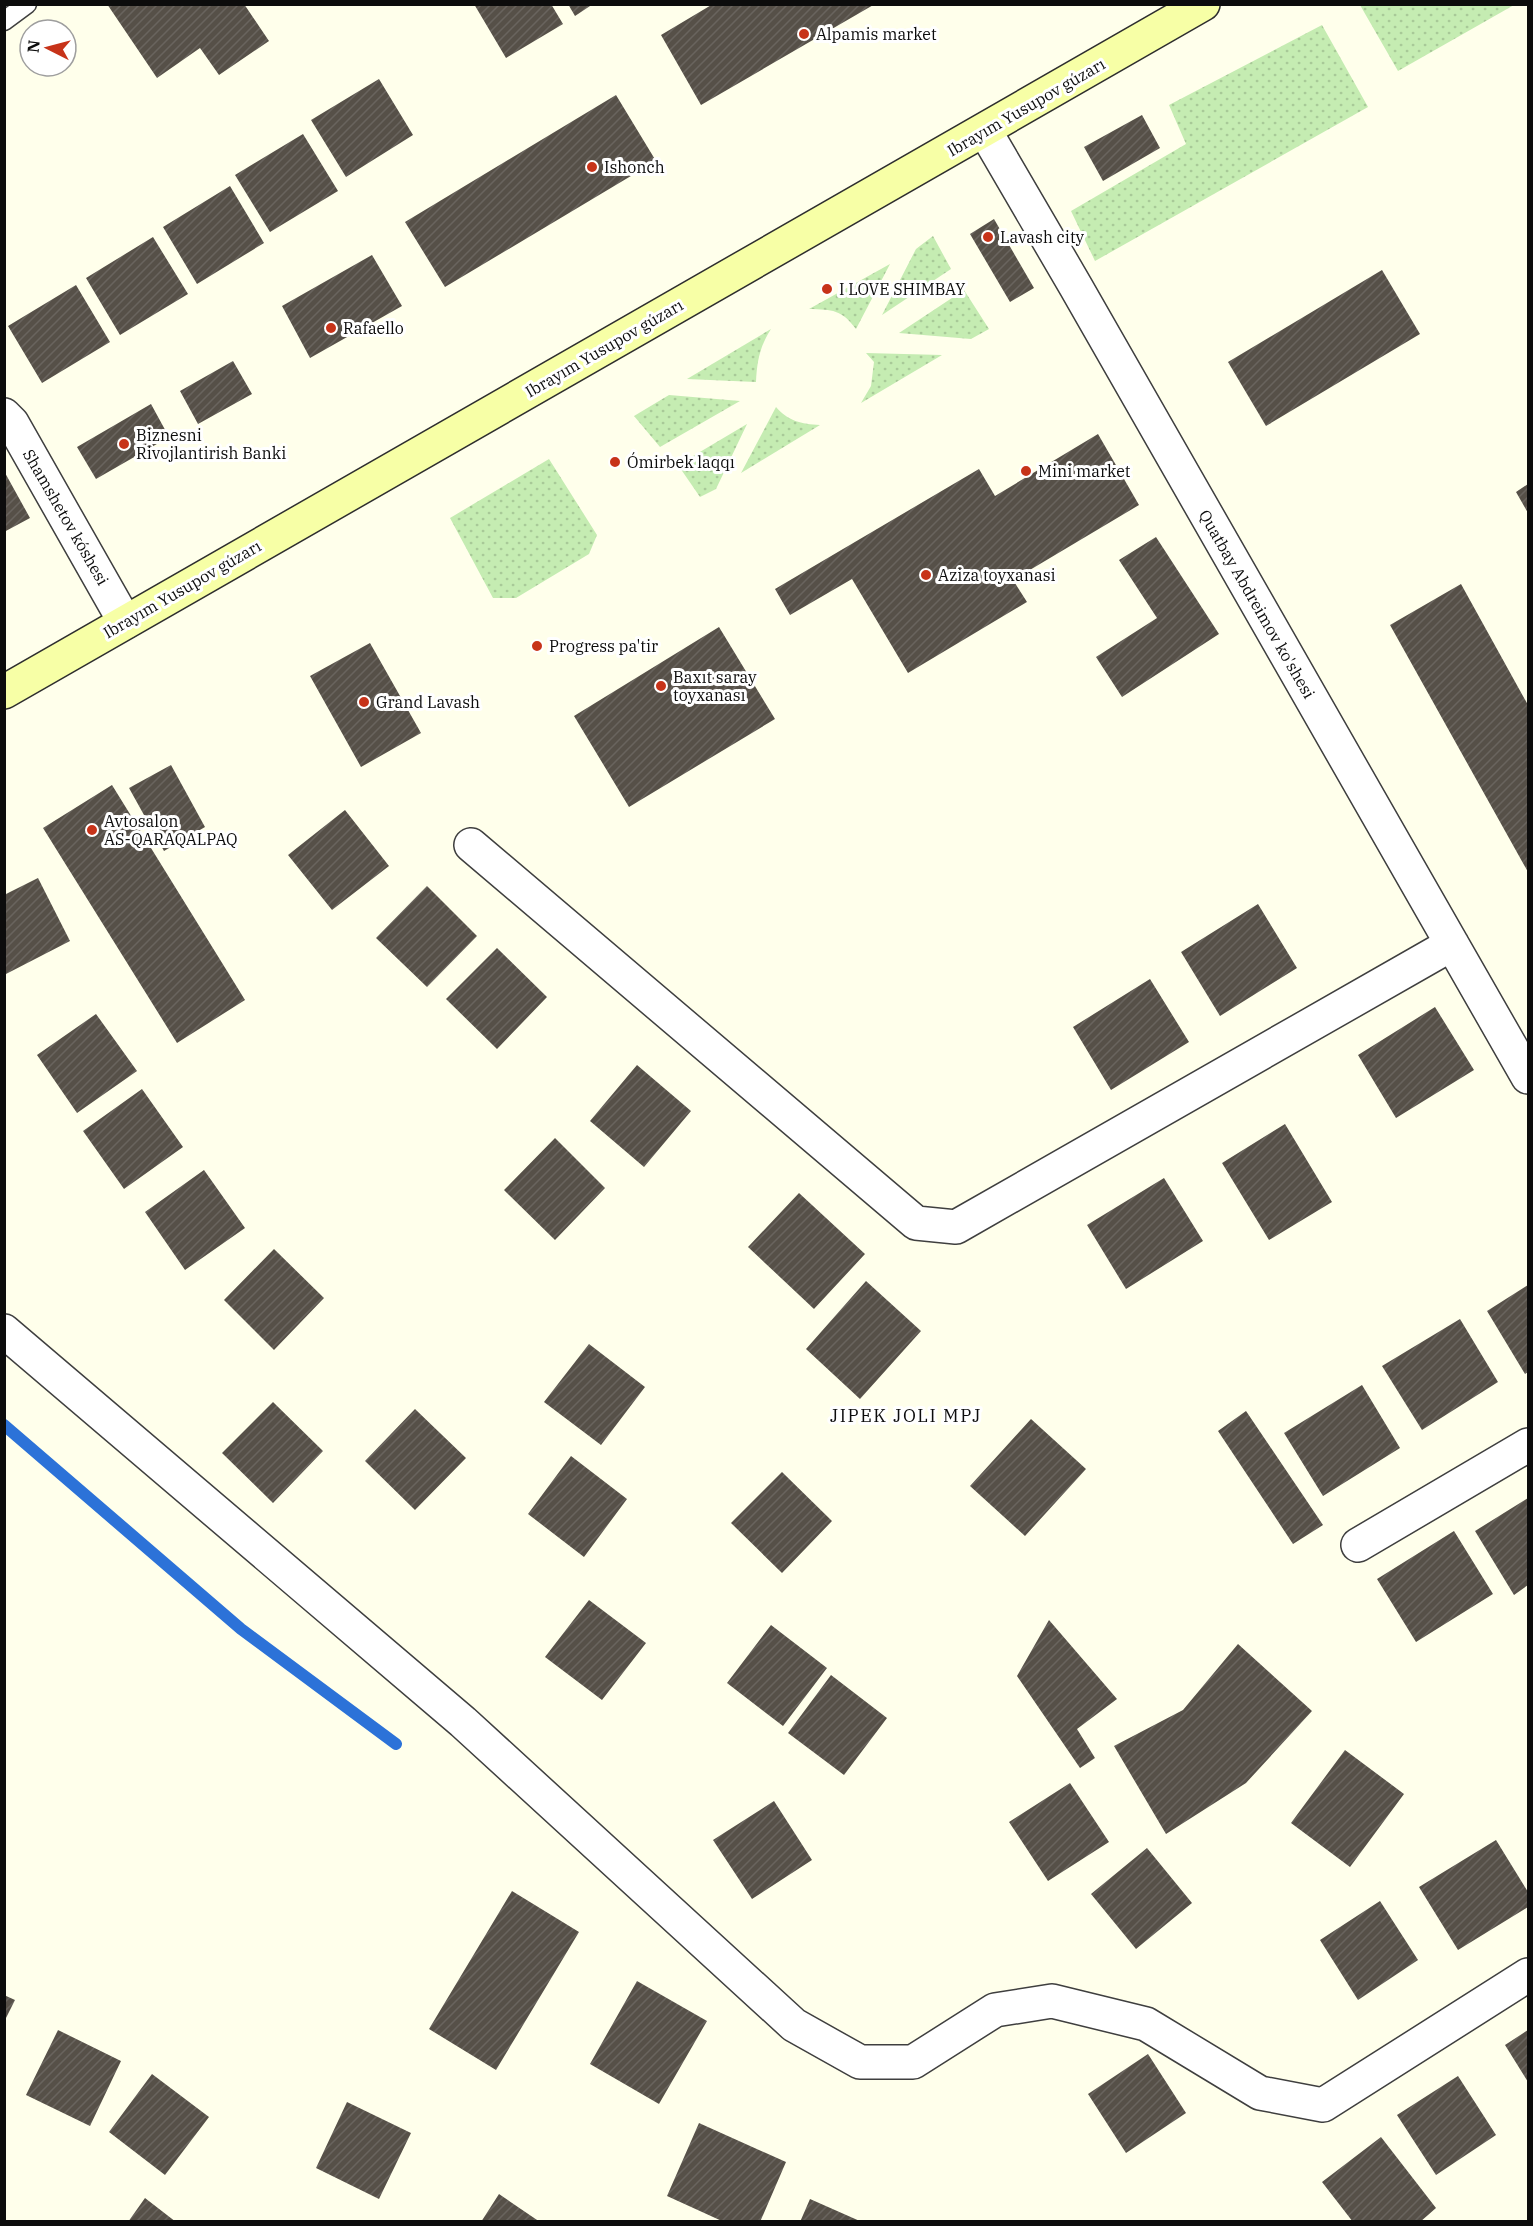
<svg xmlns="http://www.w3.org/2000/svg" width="1533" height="2226" viewBox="0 0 1533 2226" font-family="'IBM Plex Serif',serif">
	<defs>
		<pattern id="grass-dots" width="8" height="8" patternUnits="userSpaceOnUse" patternTransform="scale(1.5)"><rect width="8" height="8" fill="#c5ecb2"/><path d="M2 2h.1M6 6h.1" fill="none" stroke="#a8c998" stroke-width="1.8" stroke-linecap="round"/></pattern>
		<pattern id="building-hatch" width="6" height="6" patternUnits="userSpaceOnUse" patternTransform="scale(1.5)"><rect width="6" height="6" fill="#565048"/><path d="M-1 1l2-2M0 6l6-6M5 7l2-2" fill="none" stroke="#69645e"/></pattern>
	</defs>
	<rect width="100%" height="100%" fill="#ffffeb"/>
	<!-- grass -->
	<path fill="url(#grass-dots)" d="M1362 4H1514V5L1398 71 1360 5Z
		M1322 25 1368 107 1095 261 1071 211 1186 144 1169 105Z
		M933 236 951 269 882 315 916 249Z
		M890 264 856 329C841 309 833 310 809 309Z
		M964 290 989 329 971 339 899 333Z
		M771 329C760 346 757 361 756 382L687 379Z
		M866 353 942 355 861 403 871 386 874 362Z
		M669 395 740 401 660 447 634 416Z
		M776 407C788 421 801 424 820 425L741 473Z
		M747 424 716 489 700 497 678 465Z
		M549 459 597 535 589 554 516 598H493L450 518Z"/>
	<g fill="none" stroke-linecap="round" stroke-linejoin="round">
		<!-- stream -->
		<path stroke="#2c72d8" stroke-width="12" d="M4 1425 241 1629 396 1744"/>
	</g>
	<!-- building -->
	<path fill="url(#building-hatch)" d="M107 4H244L269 41 219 75 200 48 157 78Z
		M474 4H551L563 24 506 58Z
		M568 4H593L575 16Z
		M713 4H875L701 105 661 35Z
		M379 79 413 135 346 177 311 120Z
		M616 95 656 161 445 287 405 222Z
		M1142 115 1160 148 1103 181 1084 147Z
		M303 134 338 191 270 232 235 175Z
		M230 186 264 243 197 284 163 227Z
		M994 219 1034 288 1010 302 970 234Z
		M153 237 188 294 120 335 86 278Z
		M372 255 402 306 310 358 282 306Z
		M1382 270 1420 334 1266 426 1228 362Z
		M76 285 110 342 42 383 8 326Z
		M233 361 252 394 198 424 180 391Z
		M151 404 169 437 96 479 77 447Z
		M1098 434 1139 505 1013 580 1027 602 908 673 852 579 790 615 775 589 979 469 995 496Z
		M4 471 30 518 4 532Z
		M1528 484V513L1516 492Z
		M1156 537 1219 634 1122 697 1096 657 1157 618 1119 560Z
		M1461 584 1528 705V872L1390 625Z
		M719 627 775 719 629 807 574 716Z
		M370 643 421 733 361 767 310 676Z
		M171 765 205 827 164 851 129 788Z
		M112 785 245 1000 177 1043 43 828Z
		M345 810 389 866 332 910 288 855Z
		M38 878 70 941 6 974 4 895Z
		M427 886 477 936 427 987 376 938Z
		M1258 904 1297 968 1220 1016 1181 952Z
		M497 948 547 997 497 1049 446 999Z
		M1150 979 1189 1042 1111 1090 1073 1027Z
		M1435 1007 1474 1070 1396 1118 1358 1055Z
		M96 1014 137 1071 77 1113 37 1055Z
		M637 1065 691 1111 644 1167 590 1121Z
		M142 1089 183 1147 124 1189 83 1131Z
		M1285 1124 1332 1202 1269 1240 1222 1163Z
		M555 1138 605 1188 555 1240 504 1190Z
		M204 1170 245 1228 185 1270 145 1212Z
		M1164 1178 1203 1241 1126 1289 1087 1225Z
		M799 1193 865 1254 814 1309 748 1247Z
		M274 1249 324 1298 274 1350 224 1300Z
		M866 1281 921 1331 860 1399 806 1349Z
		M1528 1285V1372L1525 1374 1487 1311Z
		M1460 1319 1498 1382 1422 1430 1382 1366Z
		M589 1344 645 1387 601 1445 544 1402Z
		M1362 1385 1400 1448 1323 1496 1284 1433Z
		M273 1402 323 1451 273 1503 222 1453Z
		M415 1409 466 1458 415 1510 365 1461Z
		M1246 1411 1323 1525 1293 1544 1218 1431Z
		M1031 1419 1086 1469 1025 1536 970 1486Z
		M571 1456 627 1499 584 1557 528 1514Z
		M782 1472 832 1521 782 1573 731 1523Z
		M1528 1498V1585L1514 1595 1475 1531Z
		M1454 1531 1493 1594 1416 1642 1377 1579Z
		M589 1600 646 1643 602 1700 545 1657Z
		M1049 1620 1117 1699 1077 1729 1095 1758 1080 1768 1017 1676Z
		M771 1625 827 1668 783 1726 727 1683Z
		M1238 1644 1312 1711 1246 1783 1166 1834 1114 1746 1183 1710Z
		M831 1675 887 1718 844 1775 788 1733Z
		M1345 1750 1404 1794 1350 1867 1291 1823Z
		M1070 1783 1109 1842 1048 1881 1009 1822Z
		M774 1801 812 1860 752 1899 713 1840Z
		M1496 1840 1528 1892V1907L1458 1950 1419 1887Z
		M1147 1848 1192 1903 1136 1949 1091 1894Z
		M512 1891 579 1932 496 2070 429 2029Z
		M1380 1901 1418 1960 1358 2000 1320 1940Z
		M637 1981 707 2021 659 2104 590 2064Z
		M4 1995 15 2000 4 2022Z
		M58 2030 121 2061 90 2126 26 2095Z
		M1528 2030V2082L1505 2045Z
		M1148 2054 1186 2113 1126 2153 1088 2094Z
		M152 2074 209 2117 165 2175 109 2132Z
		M1458 2076 1496 2135 1436 2175 1397 2115Z
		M347 2102 411 2133 379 2199 316 2168Z
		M699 2123 786 2162 760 2222H724L667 2196Z
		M1381 2137 1436 2208 1420 2222H1353L1322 2182Z
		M499 2194 540 2222H481Z
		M145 2198 176 2222H128Z
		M810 2199 862 2222H800Z"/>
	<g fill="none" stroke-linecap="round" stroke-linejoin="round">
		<!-- service casing -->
		<g stroke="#3f3f3f" stroke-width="21">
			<path id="service" d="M4 21 27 4"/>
		</g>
		<!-- minor casing -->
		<g stroke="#3f3f3f" stroke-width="36">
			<path id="minor" d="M985 131 1076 287 1528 1077
				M4 415 12 423 125 622
				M471 845 916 1223 956 1227 1452 944
				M4 1331 463 1722 794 2025 860 2062H913L995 2010 1052 2001 1146 2024 1260 2093 1323 2105 1528 1975
				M1358 1545 1528 1445"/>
		</g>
		<!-- secondary casing -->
		<g stroke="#2e2e2e" stroke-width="36">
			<path id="secondary" d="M4 692 1203 4"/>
		</g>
		<!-- service -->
		<use href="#service" stroke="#fff" stroke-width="18"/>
		<!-- minor -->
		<use href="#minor" stroke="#fff" stroke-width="33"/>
		<!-- secondary -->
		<use href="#secondary" stroke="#f7ffa6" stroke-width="33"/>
	</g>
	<!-- markers -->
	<g fill="#c73319" stroke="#fff" stroke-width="2">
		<circle cx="804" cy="34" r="6"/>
		<circle cx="592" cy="167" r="6"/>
		<circle cx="988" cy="237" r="6"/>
		<circle cx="827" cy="289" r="6"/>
		<circle cx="331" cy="328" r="6"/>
		<circle cx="124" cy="444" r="6"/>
		<circle cx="615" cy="462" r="6"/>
		<circle cx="1026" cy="471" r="6"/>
		<circle cx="926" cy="575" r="6"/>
		<circle cx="537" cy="646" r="6"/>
		<circle cx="661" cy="686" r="6"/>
		<circle cx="364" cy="702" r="6"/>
		<circle cx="92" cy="830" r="6"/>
	</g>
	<g text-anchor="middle" stroke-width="6" stroke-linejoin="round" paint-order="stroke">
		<!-- poi labels -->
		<g font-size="16" fill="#0c0c0c" stroke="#fff" text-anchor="start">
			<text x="816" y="40">Alpamis market</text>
			<text x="604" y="173">Ishonch</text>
			<text x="1000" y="243">Lavash city</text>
			<text x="839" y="295">I LOVE SHIMBAY</text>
			<text x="343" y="334">Rafaello</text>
			<text x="136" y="441">Biznesni<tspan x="136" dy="18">Rivojlantirish Banki</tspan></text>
			<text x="627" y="468">Ómirbek laqqı</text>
			<text x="1038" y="477">Mini market</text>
			<text x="938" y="581">Aziza toyxanasi</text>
			<text x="549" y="652">Progress pa'tir</text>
			<text x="673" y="683">Baxıt saray<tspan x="673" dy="18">toyxanası</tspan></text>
			<text x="376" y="708">Grand Lavash</text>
			<text x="104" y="827">Avtosalon<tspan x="104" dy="18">AS-QARAQALPAQ</tspan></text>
		</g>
		<!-- street labels -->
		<g font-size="16" fill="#0c0c0c" stroke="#fff">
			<text transform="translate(1026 107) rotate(-30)" y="6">Ibrayım Yusupov gúzarı</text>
			<text transform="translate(604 348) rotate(-30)" y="6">Ibrayım Yusupov gúzarı</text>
			<text transform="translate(66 517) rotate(60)" y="6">Shamshetov kóshesi</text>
			<text transform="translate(182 589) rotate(-30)" y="6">Ibrayım Yusupov gúzarı</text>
			<text transform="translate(1257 604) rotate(60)" y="6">Quatbay Abdreimov ko'shesi</text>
		</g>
		<!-- neighbourhood labels -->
		<g font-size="18" letter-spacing="1.5" fill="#0c0c0c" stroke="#fff">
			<text x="906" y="1422">JIPEK JOLI MPJ</text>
		</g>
	</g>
	<!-- border -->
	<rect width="1533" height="2226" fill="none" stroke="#0c0c0c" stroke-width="12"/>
	<!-- north arrow -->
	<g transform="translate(48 48) rotate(276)"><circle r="28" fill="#ffffff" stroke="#9e9e9e" stroke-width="1.5"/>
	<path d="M0-4.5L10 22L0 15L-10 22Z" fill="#c73319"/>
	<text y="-9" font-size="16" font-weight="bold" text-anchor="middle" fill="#0c0c0c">N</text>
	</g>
</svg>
